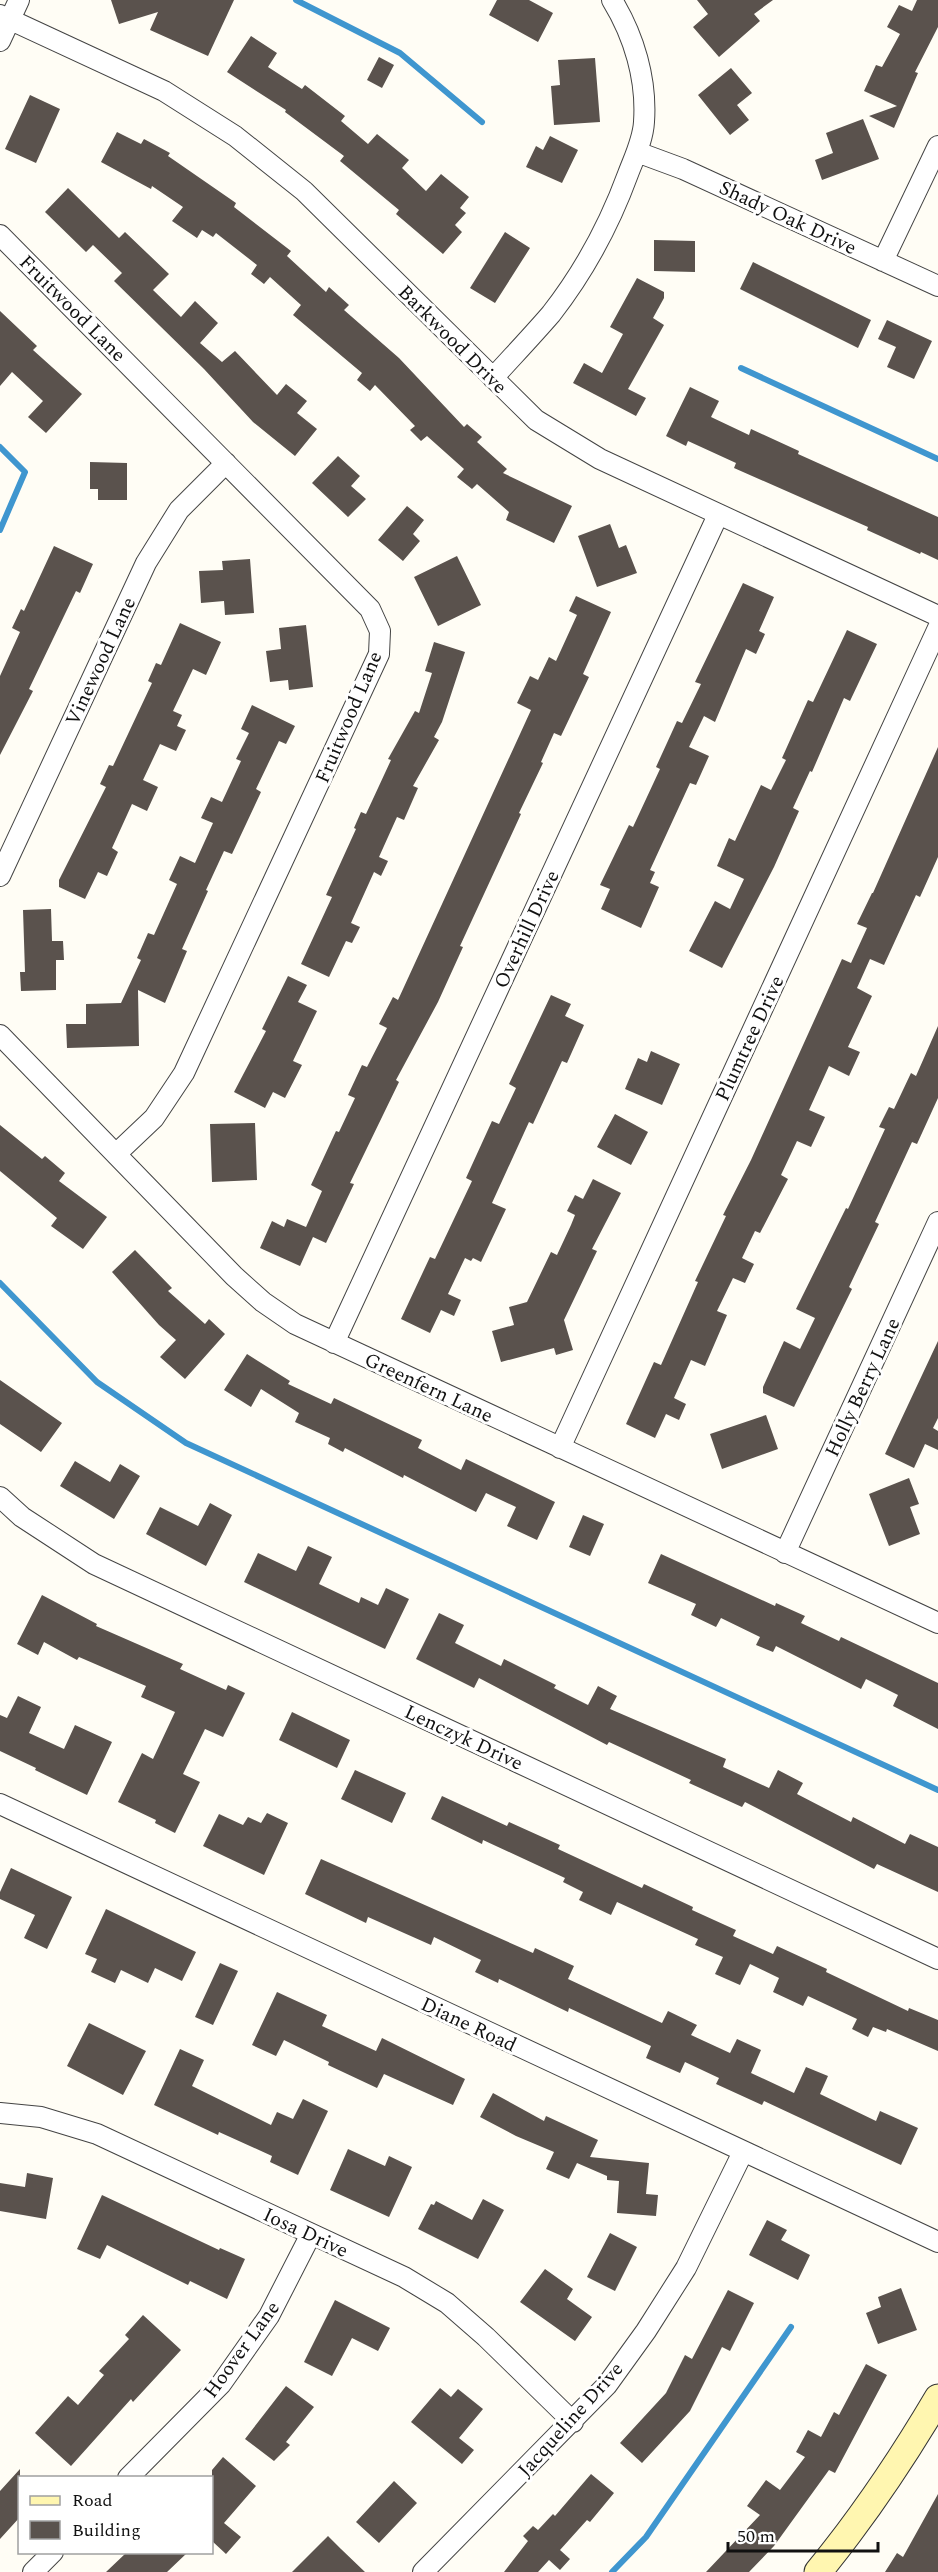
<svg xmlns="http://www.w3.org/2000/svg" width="938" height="2572" viewBox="0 0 938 2572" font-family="Spectral,serif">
	<rect width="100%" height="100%" fill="#fffdf5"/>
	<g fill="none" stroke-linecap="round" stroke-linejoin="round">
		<!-- stream -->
		<path stroke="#3f96cf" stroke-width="6" d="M296 0 400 53 482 122
			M741 368 938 459
			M0 447 25 472 0 530
			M0 1283 97 1382 186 1443 938 1790
			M612 2572 646 2537 791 2327"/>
	</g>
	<!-- building -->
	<path fill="#5a524d" d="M111 0H234L208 56 150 30 158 12 119 24Z
		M497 0H529L553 13 538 42 489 15Z
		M697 0H773L754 14 760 21 719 57 693 27 708 14Z
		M917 0H938V27L915 72 918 73 894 128 869 116 897 106 864 91 876 65 882 67 900 34 887 27 899 5 912 11Z
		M251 36 277 53 268 67 302 89 305 85 345 116 341 121 368 144 377 134 409 160 402 168 426 191 441 174 469 197 460 208 466 213 455 225 462 232 443 254 396 214 399 210 340 161 344 156 285 112 286 110 227 72Z
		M379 57 394 65 382 88 367 80Z
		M595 58 600 122 554 125 551 86 560 85 558 60Z
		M731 68 752 93 737 105 749 120 730 135 698 95Z
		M30 95 60 109 36 163 5 149Z
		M863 119 879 159 822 180 815 160 833 153 826 133Z
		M117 132 141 144 144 139 170 153 168 156 236 203 234 207 291 251 287 256 326 292 329 287 349 305 344 310 399 358 464 427 467 424 482 437 477 442 507 469 503 473 572 506 554 543 506 520 509 512 477 484 472 489 457 477 464 469 427 436 421 441 410 430 415 426 375 385 370 391 357 380 362 373 293 315 301 305 270 277 264 284 251 274 257 265 216 233 213 237 202 230 197 238 172 221 183 207 152 186 151 189 101 162Z
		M550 136 578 150 562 183 526 167 536 146 543 150Z
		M68 188 119 238 125 232 169 274 153 290 181 317 195 301 218 323 200 343 222 362 235 351 277 395 286 384 307 401 297 413 317 429 295 456 253 422 204 369 114 281 122 273 93 245 86 252 45 212Z
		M505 232 530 248 495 303 470 288Z
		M654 240 695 241V272L654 271Z
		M753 262 871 320 858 348 740 289Z
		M637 278 664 292V298L653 318 664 325 628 389 646 398 636 416 573 383 584 363 602 373 623 334 610 327Z
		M0 311 37 346 33 350 82 394 46 433 28 417 43 401 12 372 0 386Z
		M887 320 932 341 914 379 887 367 896 347 878 339Z
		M690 387 719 401 711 417 749 435 751 429 799 451 798 454 938 517V560L921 552 920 554 867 530 868 527 734 468 736 463 688 441 686 446 666 436Z
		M338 456 360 476 351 486 366 499 348 517 312 483Z
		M90 462 127 463V500H98V489H90Z
		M407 506 424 520 413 534 420 541 403 561 378 540Z
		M610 524 619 548 626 545 637 573 597 587 578 536Z
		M54 546 93 564 80 593 76 591 29 689 33 691 0 755V676L20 632 12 628 21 609 24 611Z
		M457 556 481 605 438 626 414 577Z
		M250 559 254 613 225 615 224 601 201 603 199 571 223 570 222 561Z
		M743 583 774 597 759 631 765 634 756 654 746 649 715 722 704 716 689 747 709 756 696 785 690 783 650 870 655 872 650 883 659 887 641 928 601 909 610 889 600 885 629 825 633 827 660 769 656 767 677 721 682 723 701 684 695 682Z
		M576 596 611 612 583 674 589 677 561 736 554 733 541 762 543 763 519 813 521 814 460 946 463 947 438 1002 396 1080 399 1082 350 1183 354 1184 326 1243 313 1237 300 1266 260 1248 272 1221 284 1227 287 1219 306 1227 322 1191 311 1185 336 1131 339 1132 355 1098 348 1095 362 1065 367 1067 387 1028 379 1024 393 997 398 1000 531 710 517 703 530 676 538 680 549 657 556 661 577 615 569 611Z
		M180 623 221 642 206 675 193 669 173 711 182 715 177 726 186 730 176 751 160 744 143 780 158 787 147 811 132 804 112 848 118 852 107 876 98 872 85 899 59 887V880L106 787 100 784 109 765 113 766 152 683 148 681 156 663 161 665Z
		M306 625 313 687 289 690 288 680 270 682 266 651 281 649 279 628Z
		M847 630 877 644 850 701 844 698 812 772 810 771 793 808 799 811 774 867 722 968 689 951 715 901 730 909 744 879 717 866 729 838 735 841 761 785 771 790 786 760 782 758 808 700 813 702Z
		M434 642 465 652 442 722 434 737 439 740 413 786 418 788 404 820 397 817 379 857 388 861 381 876 374 872 351 923 360 927 352 943 346 941 329 977 301 964 332 897 326 895 356 829 354 828 361 812 366 814 391 760 388 759 415 711 419 713 432 673 425 671Z
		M252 705 295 726 286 744 279 741 256 789 261 792 232 854 224 851 206 890 208 891 182 949 187 951 165 1003 138 990 139 1046 67 1048 66 1024H86V1004L121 1003 141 960 137 958 148 933 154 935 177 884 169 880 180 856 195 863 213 823 201 818 211 797 222 802 241 761 236 759 249 733 241 729Z
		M938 747V857L920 897 916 895 884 965 870 959 857 988 872 996 848 1047 860 1052 849 1076 829 1066 809 1110 825 1117 811 1147 797 1141 781 1175 788 1179 760 1233 755 1231 742 1258 754 1264 745 1283 733 1278 717 1311 727 1315 705 1366 691 1360 674 1398 686 1404 679 1420 666 1414 655 1438 626 1424 654 1362 661 1365 698 1282 695 1281 726 1216 723 1215 751 1160 842 959 851 963 867 928 857 924 872 893H873Z
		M51 909 52 941H63L64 960H56V990L21 991 20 972H25L23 910Z
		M288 976 307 985 298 1002 317 1011 293 1061 302 1065 285 1098 273 1092 265 1108 234 1092 266 1031 262 1029Z
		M551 995 571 1004 565 1016 584 1025 567 1063 562 1061 533 1124 529 1122 492 1203 506 1209 481 1262 473 1258 471 1261 465 1258 448 1294 461 1300 454 1316 441 1310 430 1333 401 1319 430 1257 435 1259 472 1181 466 1178 492 1121 499 1124 516 1088 509 1084Z
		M938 1026V1098L917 1144 912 1142 875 1222 879 1224 849 1287 852 1289 794 1407 763 1393V1387L784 1341 800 1349 815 1318 796 1309 846 1208 848 1209 885 1129 879 1127 889 1107 894 1109 911 1073 916 1076Z
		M651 1051 680 1064 662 1105 625 1089 638 1058 647 1062Z
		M615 1114 648 1132 631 1165 597 1147Z
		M255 1123 257 1180 212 1182 210 1124Z
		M0 1125 42 1159 45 1156 65 1173 59 1181 107 1217 83 1249 51 1226 57 1218 0 1171Z
		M593 1179 621 1193 592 1249 597 1251 564 1320 573 1350 556 1355 554 1348 501 1362 492 1331 514 1325 509 1307 527 1302 551 1252 557 1255 571 1225 575 1215 567 1211 575 1195 583 1199Z
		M135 1250 172 1288 168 1291 205 1324 209 1319 225 1334 185 1379 160 1357 176 1340 159 1325 112 1272Z
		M938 1341V1418L933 1428 938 1431V1450L925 1444 914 1468 885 1454Z
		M247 1354 290 1381 288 1384 331 1404 334 1398 422 1440 418 1448 461 1470 466 1459 555 1502 537 1540 507 1526 516 1507 486 1493 476 1512 404 1475 403 1478 345 1448 343 1452 328 1444 330 1438 295 1422 299 1413 261 1389 251 1407 224 1390Z
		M0 1380 62 1423 41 1452 0 1424Z
		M766 1415 778 1449 722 1469 710 1434Z
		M75 1461 110 1482 120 1464 140 1476 114 1519 60 1486Z
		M909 1478 919 1504 910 1507 920 1534 889 1546 869 1494Z
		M210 1503 232 1515 206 1566 146 1534 160 1507 198 1526Z
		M583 1515 604 1524 590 1556 569 1547Z
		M308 1546 332 1557 319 1584 359 1603 361 1597 378 1605 386 1588 409 1599 385 1649 244 1582 258 1553 296 1571Z
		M661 1554 775 1606 776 1603 805 1616 801 1623 839 1641 841 1637 938 1683V1729L893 1706 898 1695 866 1679 861 1689 776 1646 773 1652 756 1645 760 1637 721 1618 716 1627 691 1615 696 1604 648 1583Z
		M42 1595 97 1624 96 1626 183 1664 180 1669 226 1690 228 1685 245 1693 223 1737 205 1729 183 1774 200 1782 175 1833 155 1823 156 1820 118 1802 142 1753 153 1759 175 1712 141 1697 146 1686 79 1657 77 1660 44 1642 38 1655 17 1644Z
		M439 1613 464 1625 455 1643 501 1666 504 1659 556 1685 554 1688 588 1705 598 1686 617 1696 610 1709 726 1759 723 1767 769 1788 778 1770 803 1783 797 1794 851 1822 853 1817 905 1844 910 1834 938 1847V1892L877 1864 874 1869 745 1802 742 1807 689 1783 691 1780 609 1742 607 1745 479 1678 474 1688 416 1659Z
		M18 1696 41 1707 29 1733 64 1749 75 1725 112 1742 87 1795 35 1770 36 1768 0 1751V1715L7 1718Z
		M292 1712 350 1740 337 1768 279 1740Z
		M355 1770 406 1793 392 1823 341 1799Z
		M442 1796 507 1826 509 1822 560 1845 558 1849 642 1888 644 1884 693 1907 692 1910 736 1930 733 1936 773 1954 777 1946 827 1969 826 1972 908 2011 909 2008 938 2020V2051L887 2029 886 2032 873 2027 868 2037 852 2029 857 2019 808 1996 803 2006 773 1992 779 1978 750 1964 740 1985 715 1974 723 1957 695 1945 698 1939 617 1902 611 1915 579 1900 583 1892 563 1882 565 1878 483 1840 482 1844 431 1819Z
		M267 1813 288 1823 264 1875 203 1846 219 1814 243 1825 248 1817 261 1823Z
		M321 1859 533 1953 535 1948 574 1966 568 1979 662 2023 668 2011 697 2025 691 2035 730 2053 737 2039 761 2050 751 2073 794 2093 806 2067 828 2076 820 2094 876 2121 880 2111 918 2128 901 2165 764 2101 762 2105 716 2084 719 2078 685 2062 680 2073 646 2058 651 2046 569 2008 568 2012 499 1979 498 1983 475 1972 481 1960 434 1937 431 1945 368 1917 366 1923 305 1894Z
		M11 1868 72 1897 47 1949 24 1938 35 1915 0 1899V1892Z
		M106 1909 196 1952 182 1981 155 1968 148 1983 121 1970 115 1983 91 1972 97 1959 85 1954Z
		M220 1963 238 1971 213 2025 195 2017Z
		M277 1992 327 2015 322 2026 376 2051 382 2038 465 2079 453 2105 384 2074 377 2088 328 2065 329 2062 284 2040 276 2056 252 2045Z
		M89 2023 146 2051 123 2095 67 2066Z
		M180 2049 204 2060 192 2086 271 2125 277 2112 293 2119 303 2099 328 2111 298 2175 270 2162 272 2156 219 2132 218 2135 154 2105Z
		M493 2093 544 2121 546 2116 598 2140 590 2157 649 2163 646 2194 658 2195 656 2216 617 2213 619 2181 607 2180V2176L577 2163 569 2179 546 2169 554 2152 516 2136 480 2117Z
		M348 2149 385 2166 389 2156 412 2167 389 2217 330 2190Z
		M27 2173 53 2178 46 2219 0 2211V2183L25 2187Z
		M102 2195 219 2250 220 2248 245 2259 227 2299 190 2281 188 2285 107 2245 100 2259 77 2249Z
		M483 2199 504 2210 478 2259 418 2229 431 2204 434 2205 436 2201 472 2220Z
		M767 2220 787 2230 781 2240 810 2255 798 2280 749 2255Z
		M610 2233 637 2247 615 2291 587 2277Z
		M545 2269 573 2289 567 2299 592 2317 575 2341 520 2302Z
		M901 2288 917 2330 878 2344 866 2313 881 2307 878 2297Z
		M728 2290 754 2303 730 2351 722 2347 690 2411 642 2463 620 2443 666 2393 685 2355 692 2359Z
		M335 2300 390 2328 378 2351 352 2338 332 2376 304 2362Z
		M143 2315 181 2350 133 2402 131 2399 71 2466 35 2433 68 2396 78 2405 104 2375 99 2371 129 2339 125 2335Z
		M866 2364 887 2375 835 2473 829 2470 774 2546 749 2572H706L760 2515 747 2506 766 2480 780 2490 805 2457 796 2452 808 2430 821 2437 834 2412 839 2415Z
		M286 2386 314 2407 286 2442 290 2445 274 2461 245 2439Z
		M440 2388 451 2397 458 2389 483 2409 459 2438 474 2450 462 2464 411 2422Z
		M223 2457 256 2486 224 2523 241 2537 226 2554 212 2541V2470Z
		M20 2469V2517L0 2539V2491Z
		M591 2474 614 2493 590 2522 587 2520 560 2550 570 2559 560 2570 549 2560 538 2572H504L528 2541 523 2536 533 2526 538 2530 553 2514 555 2516Z
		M394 2481 417 2503 379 2543 356 2522Z
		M938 2494V2572H885L897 2553 903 2557Z
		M328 2536 341 2549 365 2572H292Z
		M126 2553H187L167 2572H106Z"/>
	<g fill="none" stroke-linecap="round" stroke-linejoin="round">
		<!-- street casing -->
		<g stroke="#444" stroke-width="22">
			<path id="street" d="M0 15 164 91 235 136 304 191 536 420 600 459 938 616
				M0 41 19 0
				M637 152 683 169 938 286
				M0 235 370 609 380 631 379 654 184 1073 154 1118 116 1154
				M883 261 938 146
				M493 378C512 357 532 336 551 314 583 273 610 223 628 174 634 158 643 140 644 122 647 79 634 36 612 0
				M0 876 146 563 179 510 226 463
				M0 1035 234 1276 263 1302 295 1324 938 1623
				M334 1343 718 515
				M560 1448 938 628
				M0 1497 22 1517 94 1564 938 1959
				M785 1553 938 1222
				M0 1804 938 2242
				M0 2113 41 2117 97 2134 404 2277 447 2303 486 2337 573 2422
				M128 2478 221 2384 269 2316 311 2234
				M33 2572 53 2552
				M423 2572 607 2385 646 2331 686 2268 743 2152"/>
		</g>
		<!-- secondary casing -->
		<g stroke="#333" stroke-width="29">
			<path id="secondary" d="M818 2572C863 2517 902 2459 938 2398"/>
		</g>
		<!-- street -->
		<use href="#street" stroke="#fff" stroke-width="20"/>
		<!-- secondary -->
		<use href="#secondary" stroke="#fff6b0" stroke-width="27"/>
	</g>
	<g text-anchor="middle" stroke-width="6" stroke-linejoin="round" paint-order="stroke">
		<!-- street labels -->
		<g font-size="20" fill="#111" stroke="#fff">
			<text transform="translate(788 217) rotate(25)" y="7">Shady Oak Drive</text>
			<text transform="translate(73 308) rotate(45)" y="7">Fruitwood Lane</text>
			<text transform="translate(453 339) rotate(45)" y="7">Barkwood Drive</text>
			<text transform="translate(100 661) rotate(-65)" y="7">Vinewood Lane</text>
			<text transform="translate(348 717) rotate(-67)" y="7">Fruitwood Lane</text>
			<text transform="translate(526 929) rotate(-65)" y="7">Overhill Drive</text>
			<text transform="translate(749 1038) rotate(-65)" y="7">Plumtree Drive</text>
			<text transform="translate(429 1387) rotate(25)" y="7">Greenfern Lane</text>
			<text transform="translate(862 1387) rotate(-65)" y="7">Holly Berry Lane</text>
			<text transform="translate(464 1737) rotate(25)" y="7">Lenczyk Drive</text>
			<text transform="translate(469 2024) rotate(25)" y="7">Diane Road</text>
			<text transform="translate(306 2232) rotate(25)" y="7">Iosa Drive</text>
			<text transform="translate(241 2349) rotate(-54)" y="7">Hoover Lane</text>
			<text transform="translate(570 2419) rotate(-48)" y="7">Jacqueline Drive</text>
		</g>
	</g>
	<!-- legend -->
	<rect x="18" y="2476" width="195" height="78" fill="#ffffff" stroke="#a0a0a0" stroke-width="1.5"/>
	<rect x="30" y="2496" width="30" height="9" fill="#fff6b0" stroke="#a0a0a0" stroke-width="1.5"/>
	<text x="72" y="2506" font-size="18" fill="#111111">Road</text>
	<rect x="30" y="2521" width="30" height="18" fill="#5a524d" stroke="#a0a0a0" stroke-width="1.5"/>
	<text x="72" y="2536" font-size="18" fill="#111111">Building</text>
	<!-- scale -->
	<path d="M728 2542v9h150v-9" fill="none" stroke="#111111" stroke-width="3"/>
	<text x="737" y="2542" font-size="18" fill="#111111" stroke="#ffffff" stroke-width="4.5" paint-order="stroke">50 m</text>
</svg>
